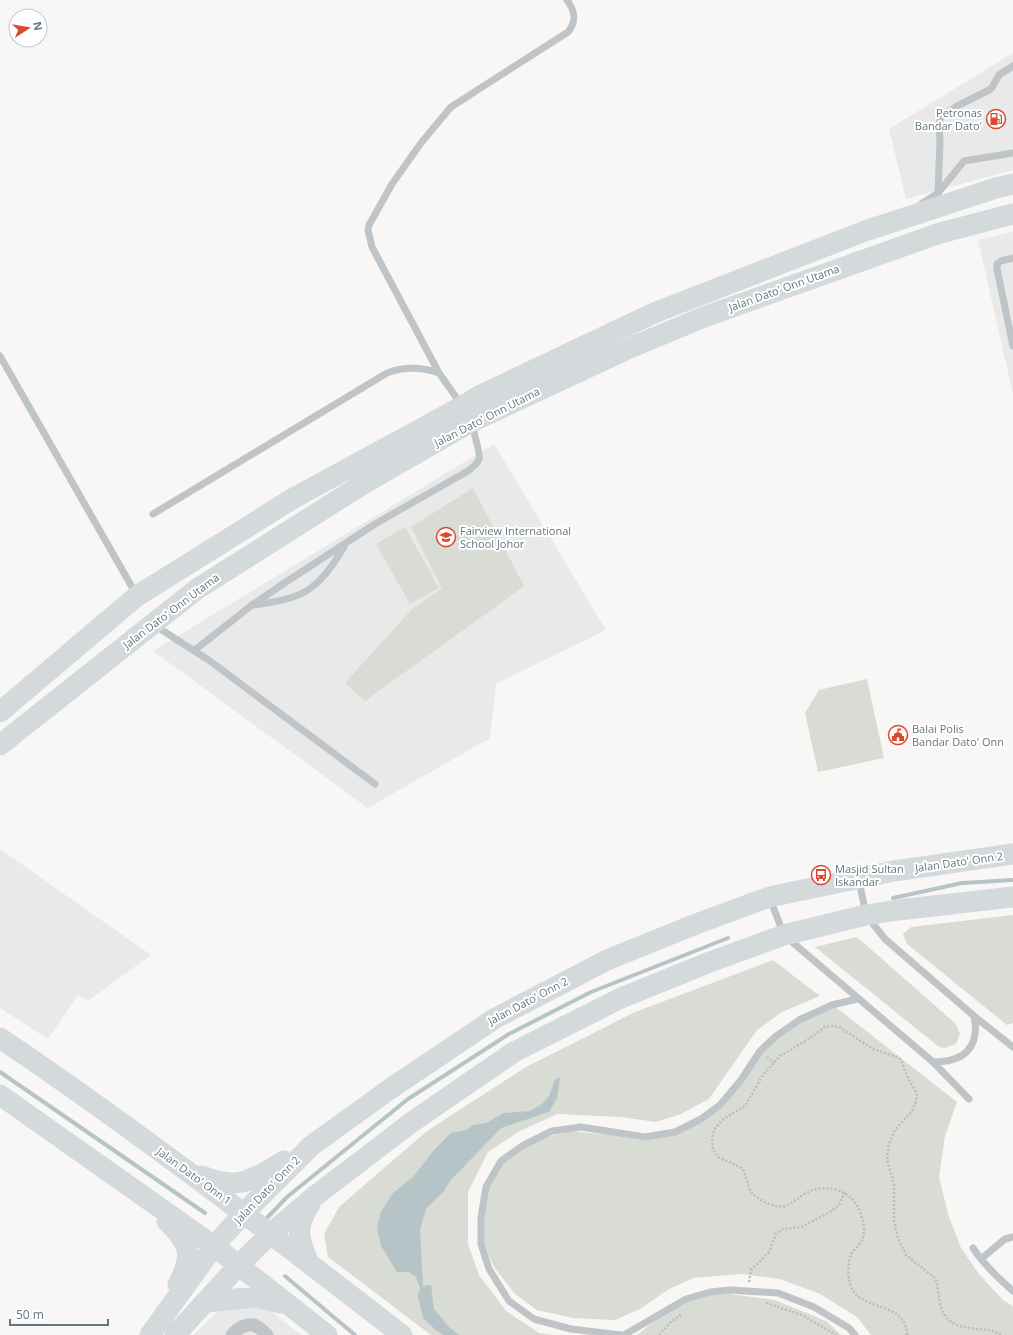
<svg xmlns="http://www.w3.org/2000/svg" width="1013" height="1335" viewBox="0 0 1013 1335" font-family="'Open Sans',sans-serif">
	<rect width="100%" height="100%" fill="#f8f7f5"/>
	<!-- built -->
	<path fill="#e8e9e8" d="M1013 53V170L906 199 889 129Z
		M1013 232V394L978 240Z
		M494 444 606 630 496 684 490 738 368 808 153 651Z
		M0 849 151 955 88 1001 78 995 48 1039 0 1008Z
		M222 1307H266L301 1335H193Z"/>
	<!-- green -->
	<path fill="#d8dcd4" d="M473 488 524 586 365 701 345 683 412 609 442 588 411 527Z
		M405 527 439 588 410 604 376 544Z
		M867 679 884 758 818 772 805 713 819 690Z
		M1013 915V1023L1007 1025 907 944 903 934 911 927Z
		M857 937 956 1024 960 1034 956 1044 945 1048 939 1047 815 947Z
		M773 960 820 996 782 1012 757 1030 709 1099 681 1114 656 1122 620 1117 557 1114 520 1131 488 1152 468 1192V1244L479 1275 506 1311 539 1333 554 1335H431L328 1257 324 1234 339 1207 427 1131 526 1067 635 1012Z
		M833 1005 957 1102 945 1136 939 1177 948 1214 961 1248 979 1274 1003 1300 1013 1306V1335H871L857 1317 820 1294 780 1279 741 1274 694 1278 669 1289 640 1309 615 1320 573 1318 537 1310 515 1294 494 1267 484 1245 485 1189 497 1165 538 1139 570 1131 613 1135 638 1140 667 1135 717 1106 774 1036Z
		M722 1293 775 1300 826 1321 841 1335H637L661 1316 691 1299Z"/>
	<!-- water -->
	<path fill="#b7c4c7" d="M560 1077 557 1098 549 1112 501 1128 450 1181 444 1191 426 1209 420 1230 423 1286 431 1285 434 1309 449 1327 459 1335H443L437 1331 423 1318 418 1296 420 1288 416 1277 409 1272H397L381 1246 377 1228 381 1212 393 1193 413 1177 434 1150 451 1133 466 1130 473 1125 486 1123 504 1113 530 1111 542 1104 549 1096 555 1080Z"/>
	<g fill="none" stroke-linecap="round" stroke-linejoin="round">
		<!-- stream -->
		<path stroke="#b7c4c7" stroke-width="4" d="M893 898 962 883 1013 880
			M0 1072 205 1213
			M265 1220 287 1197 408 1099 509 1034 591 992 728 938
			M285 1276 355 1335"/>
		<!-- path -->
		<path stroke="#b9bdbf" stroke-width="2.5" stroke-dasharray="2 2" stroke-linecap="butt" d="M767 1057 774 1063
			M749 1282 751 1270 769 1252 776 1234 783 1229 801 1227 830 1212 839 1205 845 1192
			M766 1303 802 1315 836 1335
			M659 1335 671 1322 682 1314
			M907 1335C906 1303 869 1311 854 1292 848 1284 847 1267 850 1257 852 1250 859 1246 862 1240 867 1228 861 1209 853 1200 841 1187 821 1185 806 1193 799 1197 793 1203 785 1206 776 1209 758 1200 752 1193 748 1188 746 1174 742 1168L718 1157 713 1150 712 1141 714 1130 722 1120 745 1106 763 1075 780 1056 809 1039 825 1027 833 1026 839 1027 873 1049 897 1057 901 1060 907 1076 917 1094 916 1101 912 1111 895 1130 889 1144 887 1159 894 1185V1221L898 1238 906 1255 935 1278C940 1289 937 1303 944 1314 957 1335 984 1324 1002 1335"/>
		<!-- service -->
		<path stroke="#bec4c7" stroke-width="7" d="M938 193 940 141 939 125 941 116 959 105 991 89 999 75 1013 66
			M921 204 938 193 964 161 1013 153
			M1013 258 1001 261 997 264V269L1013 346
			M0 356 136 594
			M461 404 439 373 372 247 368 230 369 225 392 184 421 143 451 107 568 32C577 21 575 11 567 0
			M153 514 387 373C405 366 421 367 439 373
			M254 605C305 598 317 591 344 547
			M154 625 210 661 375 784
			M195 650 252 605 286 582 375 524 468 471C472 468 477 465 479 459 481 454 473 431 472 424
			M859 880 866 915 885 939 974 1016 1013 1047
			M770 899 784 935 933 1062 969 1099
			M933 1062C952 1062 972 1057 975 1034 976 1029 975 1022 974 1016
			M973 1248C984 1265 998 1278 1013 1291
			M981 1259 1005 1239 1013 1237
			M621 1335 571 1329 534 1319 509 1301 489 1269 481 1244V1217L486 1187 501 1161 522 1146 552 1131 581 1127 645 1137 675 1132 701 1119 720 1105 741 1080 760 1051 776 1036 799 1020 832 1005 857 999
			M624 1335 686 1299 710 1292 730 1290 778 1293 814 1307 849 1328 855 1335"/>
		<!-- minor -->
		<path stroke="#bec4c7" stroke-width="13" d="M232 1335C237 1329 247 1322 256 1326 260 1328 264 1332 267 1335"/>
		<!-- primary -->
		<path stroke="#d4d9db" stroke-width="21" d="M0 712 137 596 292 499 463 406 479 396 654 313 865 231 996 188 1013 184
			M0 745 197 589 360 486 471 422 632 347 704 317 940 233 1013 214
			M0 1038C138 1131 270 1233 402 1335
			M0 1095 214 1246 327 1335
			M202 1176C240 1191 252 1180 284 1161
			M167 1221C174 1229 182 1236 186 1246 191 1256 183 1275 178 1285
			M308 1262C298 1236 295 1228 310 1204
			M206 1302 255 1297 281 1303
			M150 1335 214 1246 244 1213 311 1146 390 1089 494 1019 607 960 696 924 769 897 894 871 1013 854
			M175 1335 238 1266 270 1234 315 1196 412 1122 514 1052 621 998 710 962 784 935 866 915 898 910 1013 897"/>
	</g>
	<!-- icons -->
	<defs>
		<g id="fuel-ring" transform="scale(1)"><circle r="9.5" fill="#fff" stroke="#db4931" stroke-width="1.5"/><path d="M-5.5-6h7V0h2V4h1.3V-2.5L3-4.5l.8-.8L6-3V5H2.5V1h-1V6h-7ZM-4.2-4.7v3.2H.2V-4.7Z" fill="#db4931"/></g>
		<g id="school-ring" transform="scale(1)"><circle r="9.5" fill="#fff" stroke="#db4931" stroke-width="1.5"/><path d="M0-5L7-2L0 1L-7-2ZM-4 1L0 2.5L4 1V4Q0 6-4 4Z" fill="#db4931"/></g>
		<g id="civic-ring" transform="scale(1)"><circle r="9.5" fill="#fff" stroke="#db4931" stroke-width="1.5"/><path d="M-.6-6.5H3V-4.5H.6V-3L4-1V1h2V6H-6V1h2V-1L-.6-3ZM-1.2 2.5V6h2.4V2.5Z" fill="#db4931"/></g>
		<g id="bus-ring" transform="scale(1)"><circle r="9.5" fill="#fff" stroke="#db4931" stroke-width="1.5"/><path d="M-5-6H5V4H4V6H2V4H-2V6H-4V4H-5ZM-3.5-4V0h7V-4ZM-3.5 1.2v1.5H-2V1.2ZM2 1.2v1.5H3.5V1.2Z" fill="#db4931"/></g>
	</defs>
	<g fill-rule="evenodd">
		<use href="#fuel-ring" x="996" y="119"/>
		<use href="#school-ring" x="446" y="537"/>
		<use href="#civic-ring" x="898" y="735"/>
		<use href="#bus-ring" x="821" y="875"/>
	</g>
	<g text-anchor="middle" stroke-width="4" stroke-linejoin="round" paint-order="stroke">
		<!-- poi labels -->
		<g font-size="11" fill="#64767f" stroke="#fff" text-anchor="start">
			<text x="982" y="117" text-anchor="end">Petronas<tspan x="982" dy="13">Bandar Dato'</tspan></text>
			<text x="460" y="535">Fairview International<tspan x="460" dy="13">School Johor</tspan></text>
			<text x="912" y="733">Balai Polis<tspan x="912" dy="13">Bandar Dato' Onn</tspan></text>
			<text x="835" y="873">Masjid Sultan<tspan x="835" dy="13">Iskandar</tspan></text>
		</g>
		<!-- street labels -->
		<g font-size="11" fill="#64767f" stroke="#fff">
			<text transform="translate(784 288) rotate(-20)" y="4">Jalan Dato' Onn Utama</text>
			<text transform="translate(487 417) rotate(-27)" y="4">Jalan Dato' Onn Utama</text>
			<text transform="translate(171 611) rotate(-37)" y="4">Jalan Dato' Onn Utama</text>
			<text transform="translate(959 862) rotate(-8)" y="4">Jalan Dato' Onn 2</text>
			<text transform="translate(528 1001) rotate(-28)" y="4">Jalan Dato' Onn 2</text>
			<text transform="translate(194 1176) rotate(36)" y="4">Jalan Dato' Onn 1</text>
			<text transform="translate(267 1190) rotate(-46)" y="4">Jalan Dato' Onn 2</text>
		</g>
	</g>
	<!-- north arrow -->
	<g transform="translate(28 28) rotate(78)"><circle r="19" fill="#ffffff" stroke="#c1c8cc"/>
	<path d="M0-3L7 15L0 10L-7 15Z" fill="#db4931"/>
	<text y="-6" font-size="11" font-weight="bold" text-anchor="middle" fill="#64767f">N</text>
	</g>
	<!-- scale -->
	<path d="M10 1319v6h98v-6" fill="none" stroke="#64767f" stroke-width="2"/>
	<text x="16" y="1319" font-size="12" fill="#64767f" stroke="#ffffff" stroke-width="3" paint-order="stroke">50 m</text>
</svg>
